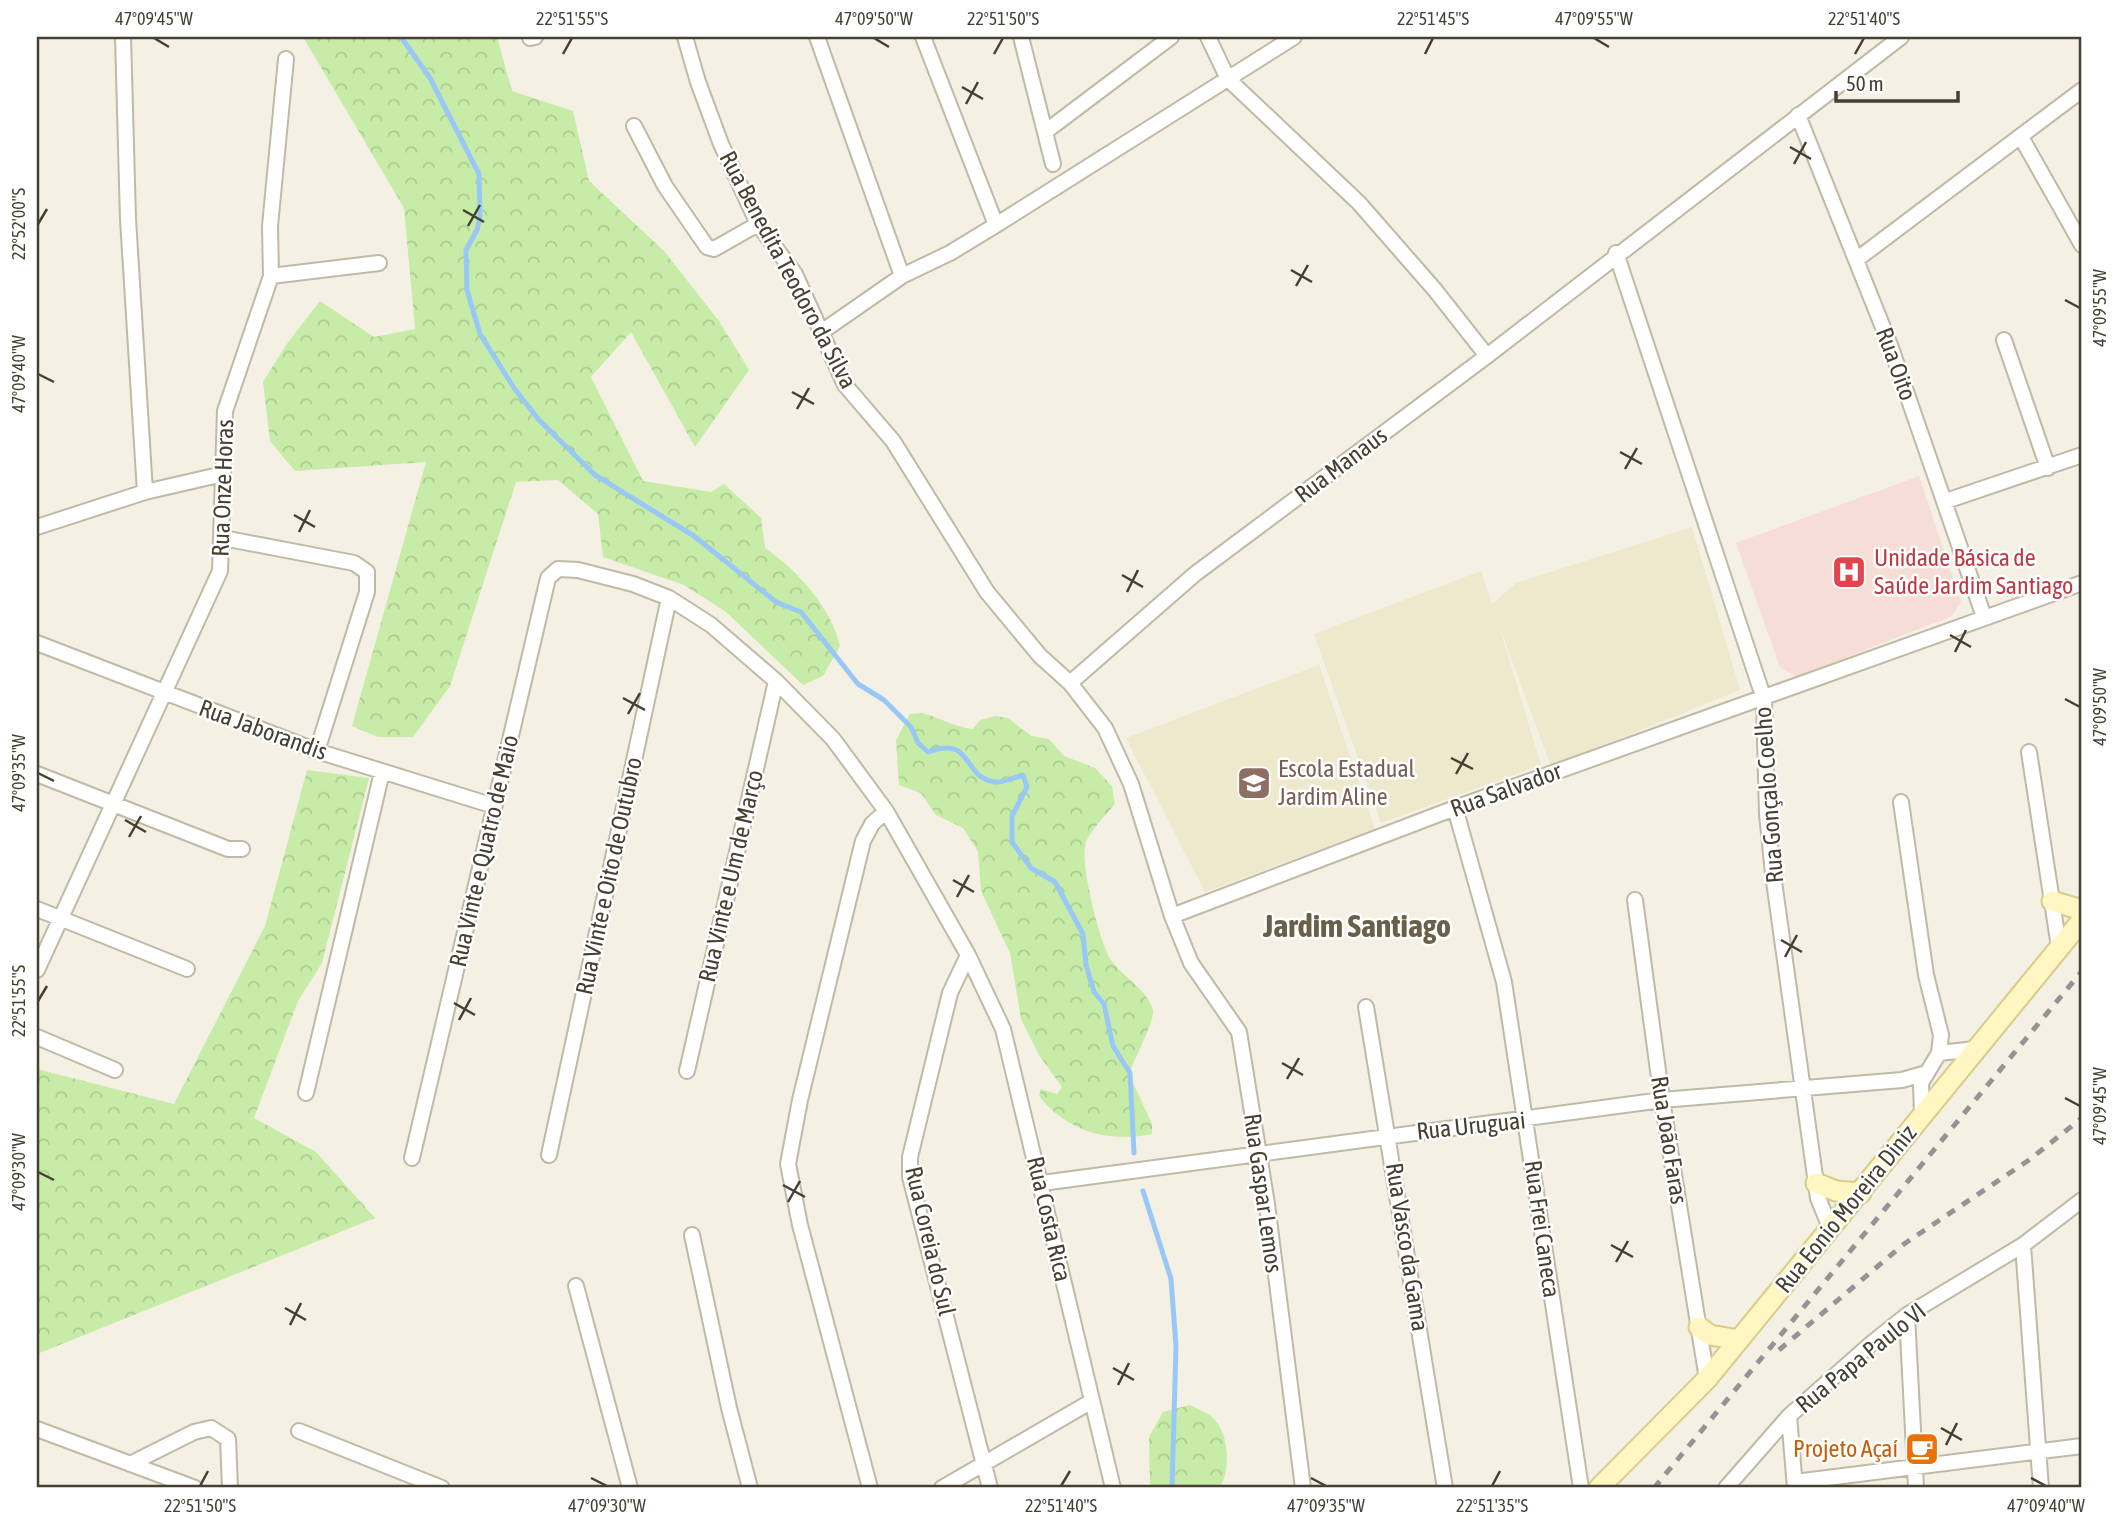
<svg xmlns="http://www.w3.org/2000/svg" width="2119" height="1525" viewBox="0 0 2119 1525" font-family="'Asap Condensed',sans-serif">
	<defs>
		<pattern id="forest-crowns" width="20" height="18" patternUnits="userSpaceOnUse" patternTransform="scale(1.75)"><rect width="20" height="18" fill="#c7eca8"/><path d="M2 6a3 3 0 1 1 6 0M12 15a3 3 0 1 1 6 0" fill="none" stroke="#accb91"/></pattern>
	</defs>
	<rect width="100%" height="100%" fill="#f4f0e3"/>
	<!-- education -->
	<path fill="#eee8cc" d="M1692 527 1740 690 1551 766 1498 623 1541 765 1381 823 1314 634 1481 571 1492 604 1516 583Z
		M1319 665 1375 829 1205 892 1126 738Z"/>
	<!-- medical -->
	<path fill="#f6ddd5" d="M1919 476 1961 602 1952 616 1796 677 1780 667 1736 543Z"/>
	<!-- forest -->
	<path fill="url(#forest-crowns)" d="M303 37H497L512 91 573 111 589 181 664 251 719 321 749 370 695 447 631 332 591 377 643 481 711 492 724 484 761 518 765 548C797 570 831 607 840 646L823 676 803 685 726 612 684 585 603 557 598 514 558 480 516 482 450 686 413 737H378L352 726 426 462 295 471 270 441 263 382 286 345 320 301 374 337 415 329 404 208Z
		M922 713C941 718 954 727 973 729L980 720 996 716 1008 718 1031 736 1049 739 1064 756 1095 768 1112 786 1115 804C1106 815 1091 829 1086 842 1079 862 1099 938 1109 957 1120 976 1147 988 1153 1010 1155 1021 1134 1059 1129 1074L1152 1124V1134C1110 1143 1067 1132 1039 1096L1041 1089 1057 1094 1062 1087 1039 1055 1021 1019 1010 953 981 891 978 851 963 828 936 815 921 793 899 785 896 740 910 714Z
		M307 770 369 778 322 963 298 1001 254 1118 316 1152 375 1218 37 1354V1069L174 1104 265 926Z
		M1190 1405C1197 1409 1209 1413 1214 1419 1230 1435 1230 1471 1220 1488H1150L1149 1437 1163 1412Z"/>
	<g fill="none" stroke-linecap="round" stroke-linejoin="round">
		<!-- stream -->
		<path stroke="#99c8f7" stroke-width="5" d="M401 37 430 78 479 174 480 217 477 230 466 250 467 290 480 334 514 388 539 420 595 475 694 536 776 602 801 612 858 684 884 700 911 727 918 743 928 752C974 735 961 777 995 782 1003 783 1015 777 1023 775L1027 787 1012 816V842L1031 868 1055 882 1083 934 1086 965 1094 992 1104 1004 1113 1046 1130 1073 1134 1153
			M1143 1191 1171 1279 1176 1346 1172 1488"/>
		<!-- minor casing -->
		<g stroke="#c0b9a5" stroke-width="18">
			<path id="minor" d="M123 37 128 219 145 492
				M685 37 698 82 721 144 758 224 795 274 845 385 893 441 987 592 1040 656 1070 683 1105 728 1131 784 1172 916 1191 963 1239 1032 1267 1204 1303 1488
				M817 37 902 276
				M923 37 996 225
				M1021 37 1053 164
				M1208 37 1228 79 1359 203 1435 290 1487 356
				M530 38 535 37
				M1798 115 1890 345 1984 617
				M634 126 665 186 707 247 714 249 758 224
				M1045 132 1171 37
				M2021 137 2082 245
				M1616 253 1764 699 1767 814 1773 874 1818 1198 1831 1230
				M1856 260 2082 90
				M271 276 379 263
				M820 333 902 276 950 253 996 225 1294 37
				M2004 340 2048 468
				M1946 501 2082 455
				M37 527 145 492 223 474
				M223 538 354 563 367 572V592L317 751
				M37 643 317 751 494 806
				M1070 683 1195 574 1487 356 1901 37
				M2029 752 2059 947
				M37 774 228 849H242
				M1901 802 1926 975 1941 1035 1939 1053 1921 1083 1922 1116
				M1455 808 1504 982 1581 1488
				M1635 900 1662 1100 1707 1379
				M37 909 187 969
				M1172 916 1455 808 2082 583
				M968 955 950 993 910 1157V1177L990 1488
				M37 970 220 571 225 411 271 276 270 226 286 59
				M1366 1007 1445 1488
				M37 1037 115 1070
				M1939 1053 1976 1049
				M687 1071 776 681
				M306 1093 382 772
				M549 1155 669 598
				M412 1158 548 578 558 569 578 570 633 584 669 598 711 625 776 681 833 739 886 811 968 955 1003 1029 1113 1488
				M1042 1183 1662 1100 1902 1080 1923 1074
				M692 1235 729 1408 750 1488
				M2023 1245 2041 1488
				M576 1286 630 1488
				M1907 1315 1916 1488
				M1789 1416 1795 1488
				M37 1429 195 1488
				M299 1431 442 1488
				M130 1464 194 1432 211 1428 228 1439 230 1488
				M1795 1482 2082 1446
				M870 1488 800 1225 788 1164 800 1100 863 841 872 824 886 811
				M942 1488 1092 1401
				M1726 1488 1789 1416 1872 1343 1907 1315 2023 1245 2082 1200"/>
		</g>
		<!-- secondary casing -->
		<g stroke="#d8cb8e" stroke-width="23">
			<path id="secondary" d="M2052 901 2082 910
				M1816 1183 1836 1191 1861 1193
				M1699 1327 1710 1335 1739 1340
				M1599 1488 1707 1379 2082 920"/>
		</g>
		<!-- minor -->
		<use href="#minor" stroke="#fff" stroke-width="14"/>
		<!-- secondary -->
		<use href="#secondary" stroke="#fff6c2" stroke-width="19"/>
		<!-- rail -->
		<path stroke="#949494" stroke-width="5" stroke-dasharray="9 9" stroke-linecap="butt" d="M1779 1350 1904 1244 2029 1160 2082 1118
			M1654 1488 2082 971"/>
	</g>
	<!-- ticks -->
	<path fill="none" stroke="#464033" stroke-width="2.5" d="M154 38 169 47M874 38 889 47M1594 38 1609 47M563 54 572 38M994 54 1003 38M1425 54 1433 38M1855 54 1864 38M962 87 983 99M966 104 978 82M1790 147 1811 159M1794 164 1806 142M463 210 484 222M38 224 47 209M468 226 480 205M1291 270 1312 282M1296 286 1308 265M2065 300 2080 308M38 374 54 382M792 392 814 404M797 409 809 388M1620 452 1642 464M1625 469 1637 448M294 515 315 527M299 532 310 510M1122 575 1143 587M1127 592 1138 570M1950 635 1971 647M1955 652 1966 630M623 698 645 710M2065 699 2080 707M628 714 640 693M1451 758 1473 769M38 773 54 781M1456 774 1468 753M125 820 146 832M129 837 141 816M953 880 974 892M957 897 969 875M1781 940 1802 952M1785 957 1797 935M38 1001 47 986M454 1003 475 1015M459 1020 471 998M1282 1063 1303 1075M1287 1079 1299 1058M2065 1098 2080 1106M38 1172 54 1180M783 1185 805 1197M788 1202 800 1181M1611 1245 1633 1257M1616 1262 1628 1241M285 1308 306 1320M290 1325 301 1303M1113 1368 1134 1380M1118 1385 1129 1363M1941 1428 1962 1440M1946 1445 1957 1423M591 1478 607 1486M1311 1478 1326 1486M2031 1478 2046 1486M200 1486 208 1471M1061 1486 1070 1471M1492 1486 1500 1471"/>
	<!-- icons -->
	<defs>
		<g id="hospital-square" transform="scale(1.75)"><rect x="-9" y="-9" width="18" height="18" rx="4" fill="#e0444e" stroke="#fff"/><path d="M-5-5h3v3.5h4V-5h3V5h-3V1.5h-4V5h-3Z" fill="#fff"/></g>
		<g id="school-square" transform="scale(1.75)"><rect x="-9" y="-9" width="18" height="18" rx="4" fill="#8d6e63" stroke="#fff"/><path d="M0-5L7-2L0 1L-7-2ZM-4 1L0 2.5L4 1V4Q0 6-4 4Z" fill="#fff"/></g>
		<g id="cafe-square" transform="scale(1.75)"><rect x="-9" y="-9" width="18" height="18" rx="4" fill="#e8710a" stroke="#fff"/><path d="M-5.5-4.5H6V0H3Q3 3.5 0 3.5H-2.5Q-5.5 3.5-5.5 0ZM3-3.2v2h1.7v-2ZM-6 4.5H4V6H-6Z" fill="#fff"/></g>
	</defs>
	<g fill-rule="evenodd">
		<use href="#hospital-square" x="1849" y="572"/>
		<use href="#school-square" x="1254" y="783"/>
		<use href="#cafe-square" x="1922" y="1449"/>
	</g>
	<g text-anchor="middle" stroke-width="5" stroke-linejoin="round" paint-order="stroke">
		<!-- street labels -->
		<g font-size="24" fill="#464033" stroke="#fff">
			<text transform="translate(788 270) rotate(62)" y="8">Rua Benedita Teodoro da Silva</text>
			<text transform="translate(1896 364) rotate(70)" y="8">Rua Oito</text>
			<text transform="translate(1341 465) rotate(-37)" y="8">Rua Manaus</text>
			<text transform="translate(223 488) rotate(-88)" y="8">Rua Onze Horas</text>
			<text transform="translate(263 730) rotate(20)" y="8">Rua Jaborandis</text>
			<text transform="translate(1506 790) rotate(-20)" y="8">Rua Salvador</text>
			<text transform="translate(1769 795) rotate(-94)" y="8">Rua Gonçalo Coelho</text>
			<text transform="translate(484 851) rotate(-77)" y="8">Rua Vinte e Quatro de Maio</text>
			<text transform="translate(609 876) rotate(-78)" y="8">Rua Vinte e Oito de Outubro</text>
			<text transform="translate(731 876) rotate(-77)" y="8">Rua Vinte e Um de Março</text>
			<text transform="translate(1471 1126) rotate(-6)" y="8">Rua Uruguai</text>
			<text transform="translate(1669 1140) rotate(81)" y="8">Rua João Faras</text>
			<text transform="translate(1263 1193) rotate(82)" y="8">Rua Gaspar Lemos</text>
			<text transform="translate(1846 1209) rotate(-51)" y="8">Rua Eonio Moreira Diniz</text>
			<text transform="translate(1049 1219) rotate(77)" y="8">Rua Costa Rica</text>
			<text transform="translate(1542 1229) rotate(82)" y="8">Rua Frei Caneca</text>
			<text transform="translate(930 1241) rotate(77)" y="8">Rua Coreia do Sul</text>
			<text transform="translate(1407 1247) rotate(81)" y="8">Rua Vasco da Gama</text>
			<text transform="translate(1861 1358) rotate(-39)" y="8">Rua Papa Paulo VI</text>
		</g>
		<!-- health labels -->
		<g font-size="24" fill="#be3a42" stroke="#fff" text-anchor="start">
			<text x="1874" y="566">Unidade Básica de<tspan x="1874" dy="28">Saúde Jardim Santiago</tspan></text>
		</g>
		<!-- education labels -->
		<g font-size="24" fill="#785e54" stroke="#fff" text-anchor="start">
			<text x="1278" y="777">Escola Estadual<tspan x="1278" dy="28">Jardim Aline</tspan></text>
		</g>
		<!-- food labels -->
		<g font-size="24" fill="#c56008" stroke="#fff" text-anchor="end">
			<text x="1898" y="1457">Projeto Açaí</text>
		</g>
		<!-- district labels -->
		<g font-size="32" font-weight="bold" fill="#6a6049" stroke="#fff">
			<text x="1357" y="937">Jardim Santiago</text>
		</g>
	</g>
	<!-- border -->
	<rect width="2119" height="1525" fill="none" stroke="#ffffff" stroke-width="77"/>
	<!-- scale -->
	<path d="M1836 91v10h122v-10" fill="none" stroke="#464033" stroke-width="3.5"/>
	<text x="1846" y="91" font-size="21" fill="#464033" stroke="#ffffff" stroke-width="5" paint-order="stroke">50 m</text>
	<rect x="38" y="38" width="2042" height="1448" fill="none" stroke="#464033" stroke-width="2.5"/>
	<g font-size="18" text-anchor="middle" fill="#464033">
		<text x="154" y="25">47°09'45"W</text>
		<text x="572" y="25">22°51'55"S</text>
		<text x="874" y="25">47°09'50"W</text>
		<text x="1003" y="25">22°51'50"S</text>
		<text x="1433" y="25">22°51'45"S</text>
		<text x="1594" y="25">47°09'55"W</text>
		<text x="1864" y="25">22°51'40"S</text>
		<text transform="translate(19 224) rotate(-90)" y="6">22°52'00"S</text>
		<text transform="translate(2100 308) rotate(-90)" y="6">47°09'55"W</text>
		<text transform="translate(19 374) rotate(-90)" y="6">47°09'40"W</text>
		<text transform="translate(2100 707) rotate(-90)" y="6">47°09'50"W</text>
		<text transform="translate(19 773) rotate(-90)" y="6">47°09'35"W</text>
		<text transform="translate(19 1001) rotate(-90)" y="6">22°51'55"S</text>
		<text transform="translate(2100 1106) rotate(-90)" y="6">47°09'45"W</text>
		<text transform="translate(19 1172) rotate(-90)" y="6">47°09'30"W</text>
		<text x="200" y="1512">22°51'50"S</text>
		<text x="607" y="1512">47°09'30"W</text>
		<text x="1061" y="1512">22°51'40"S</text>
		<text x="1326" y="1512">47°09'35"W</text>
		<text x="1492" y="1512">22°51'35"S</text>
		<text x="2046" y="1512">47°09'40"W</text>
	</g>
</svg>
